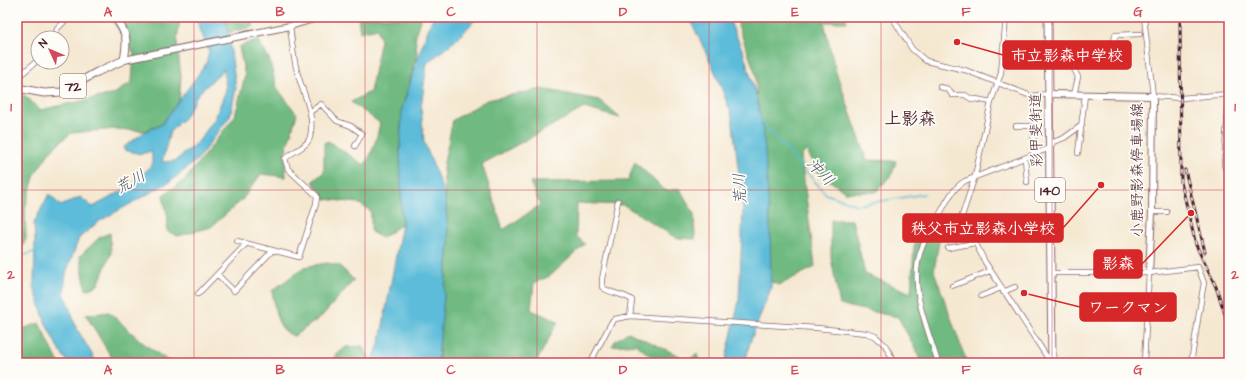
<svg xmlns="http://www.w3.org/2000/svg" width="1246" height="380" viewBox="0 0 1246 380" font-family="'Architects Daughter','Klee One',sans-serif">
	<rect width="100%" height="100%" fill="#fdfcf7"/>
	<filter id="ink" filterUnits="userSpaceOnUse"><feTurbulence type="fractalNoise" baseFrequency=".025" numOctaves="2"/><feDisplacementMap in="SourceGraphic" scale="8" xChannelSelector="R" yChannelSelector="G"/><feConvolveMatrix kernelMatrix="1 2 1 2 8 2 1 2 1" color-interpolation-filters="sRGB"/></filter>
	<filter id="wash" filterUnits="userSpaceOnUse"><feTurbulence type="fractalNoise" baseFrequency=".012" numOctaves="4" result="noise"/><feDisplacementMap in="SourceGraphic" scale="16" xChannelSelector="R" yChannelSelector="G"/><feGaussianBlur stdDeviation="0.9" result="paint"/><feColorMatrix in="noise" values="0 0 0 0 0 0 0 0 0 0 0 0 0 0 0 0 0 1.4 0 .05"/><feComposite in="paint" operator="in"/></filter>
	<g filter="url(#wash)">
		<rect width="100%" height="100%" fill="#f5e8d1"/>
		<!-- forest -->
		<path fill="#70ba81" stroke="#5d6c56" d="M110 17H180L177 42 181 77 179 101 161 125 146 131 115 129 71 133 51 150 35 174 25 208 26 239 20 251 17 250V95L26 96 40 110 114 94 132 82 134 53Z
			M226 17H255L253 27 228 33Z
			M358 17H421L415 35 417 54 402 109 400 150 402 224 382 238 371 232V211L358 203 325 199 313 181 324 172V143L328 141 364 165C373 155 377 136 380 123L351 102 370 92 381 40 377 28 360 32Z
			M740 17H846L847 22H824L835 69 867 160 896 161 892 174 876 192H845L818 172 806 150 801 157 815 267 779 285 765 279 758 173 756 75 738 25Z
			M258 39 269 59 277 88 297 114 285 153 286 177 261 174 242 200 211 227 178 236 167 231 168 219 163 195 185 180 235 116 245 76 239 47Z
			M541 89 599 100 620 118 584 108 482 164 503 230 540 205 530 182 628 181 635 162 665 191 680 189 694 214 695 239 676 238 624 205 577 203 576 236 585 244 550 276 534 283 531 310 558 321 536 363H514L510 361 490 363H439V341L449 245 443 167 453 120 487 100Z
			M925 219 941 229 934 271 967 363H921L916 350 898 317 840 305 831 258V220H852L865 274 911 293 914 247Z
			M110 233 111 253 98 285 86 290 80 256 100 237Z
			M327 263 340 266 354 280 321 317 294 336C275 329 275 308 272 291L304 267Z
			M109 312 143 343 171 363H115L86 315Z
			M39 323 59 363H17V331Z
			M628 332 688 360 698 354 699 363H659L636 344 612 346 615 341Z
			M362 346 370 358 366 363H333V358L346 347Z"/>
		<!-- water -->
		<path fill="#5bbcd9" stroke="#526e82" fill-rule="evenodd" d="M195 17H226L236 88 230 116 197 160 171 181 98 222 79 238 66 273 64 292 76 327 97 363H69L60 352 46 324 34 287 35 241 34 223 49 194 61 206 80 197 93 207 131 186 152 165V151L141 154 124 150V147L146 131 161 125 206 64 209 51ZM224 69 226 90 214 120 198 142 175 161 162 162 170 132 185 117 198 94Z
			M433 17H481L476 19 456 40 427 63 421 107 424 142 445 196 449 243 438 360 436 363H372L380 341 402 224 400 150 402 109 420 51Z
			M689 17H728L744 54 756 95 764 136 770 226 771 288 750 342 745 363H725L739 301 743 208 732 116 716 74Z"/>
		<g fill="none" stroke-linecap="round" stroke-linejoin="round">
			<!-- stream -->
			<path stroke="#5bbcd9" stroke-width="1.5" d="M760 120 826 194 857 205 924 194
				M17 258 36 251"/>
		</g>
	</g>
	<g filter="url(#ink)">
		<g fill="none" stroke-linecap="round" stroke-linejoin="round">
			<!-- minor casing -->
			<g stroke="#866565" stroke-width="6">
				<path id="minor" d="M892 17 912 49 926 61 965 70 1031 96 1049 94
					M1006 17 1001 73 991 102 975 176 962 216 985 262 1047 357 1052 359
					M1144 17 1153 96 1181 98 1229 94
					M17 23 20 17
					M55 38 57 29 69 17
					M1113 54 1115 35 1140 34
					M1048 60 1071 59 1074 62V69L1078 77 1074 95
					M17 78 38 60
					M940 87 948 89 952 95H965L973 100 976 99 991 102
					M1229 94 1224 165 1229 176
					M310 112 321 104 337 121 351 126 362 134 355 146
					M1016 126H1034L1033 155
					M1078 153 1085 95
					M1025 158 1027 182
					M618 201 602 279V287C610 294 623 293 632 300L630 316
					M1152 212H1167
					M974 240 1001 231
					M237 241 299 257 316 204 317 196 288 169 285 159C292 151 308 147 310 137 316 115 302 92 297 71 293 57 292 41 290 26
					M948 248 975 243
					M1051 273H1149L1198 267 1204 283 1203 288 1191 363
					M217 274 234 291 272 251
					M952 286 990 271
					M1003 292 1015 287
					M198 294 246 244
					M981 296 1001 288
					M590 363 611 323 615 319 630 316 817 328 866 333 875 336 885 345 895 363
					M938 363C928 328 909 290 920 253 924 240 932 228 938 217 946 204 951 189 965 181L1050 148 1053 142 1064 138 1082 125
					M1144 363 1149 273"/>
			</g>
			<!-- secondary casing -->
			<g stroke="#866565" stroke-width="8">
				<path id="secondary" d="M124 60 290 26 320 17
					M1049 94 1153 96 1152 212 1149 273"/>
			</g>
			<!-- primary casing -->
			<g stroke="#866565" stroke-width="9">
				<path id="primary" d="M17 88 44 93 62 92 97 72 124 60C128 39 127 34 115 17"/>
			</g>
			<!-- trunk casing -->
			<g stroke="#866565" stroke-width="9">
				<path id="trunk" d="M1048 17 1052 363"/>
			</g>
			<!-- minor -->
			<use href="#minor" stroke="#fff" stroke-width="4.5"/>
			<!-- secondary -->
			<use href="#secondary" stroke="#fff" stroke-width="6"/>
			<!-- primary -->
			<use href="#primary" stroke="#fff" stroke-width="7"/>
			<!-- trunk -->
			<use href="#trunk" stroke="#fff" stroke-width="7"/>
			<!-- rail casing -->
			<g stroke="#4a1f2b" stroke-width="3">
				<path id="rail" d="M1180 17 1181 182 1196 245 1216 287 1229 326
					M1185 170 1205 252"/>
			</g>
			<!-- rail -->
			<use href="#rail" stroke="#fdfcf7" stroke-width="1.5" stroke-dasharray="4.5" stroke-linecap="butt"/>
		</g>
	</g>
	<!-- grid -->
	<path fill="none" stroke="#d1495b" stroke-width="1" stroke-opacity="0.55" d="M194 17V363M365 17V363M537 17V363M709 17V363M881 17V363M1052 17V363M17 190H1229"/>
	<g text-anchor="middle" stroke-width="3.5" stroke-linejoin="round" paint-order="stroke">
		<!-- shield labels -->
		<g fill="#fdfcf7" stroke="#806168" stroke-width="1">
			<rect x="60" y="74" width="26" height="24" rx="3"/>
			<rect x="1035" y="178" width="30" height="24" rx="3"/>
		</g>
		<g font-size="14" font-weight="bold" fill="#4a1f2b">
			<text x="73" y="91">72</text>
			<text x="1050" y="195">140</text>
		</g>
		<!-- street labels -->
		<g font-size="15" fill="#4a1f2b" stroke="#fdfcf7">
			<text transform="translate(1036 130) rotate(-91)" y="5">彩甲斐街道</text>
			<text transform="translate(1137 170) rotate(-90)" y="5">小鹿野影森停車場線</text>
		</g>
		<!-- water labels -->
		<g font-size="16" font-style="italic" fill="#505668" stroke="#fdfcf7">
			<text transform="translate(821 171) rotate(46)" y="6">沖川</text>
			<text transform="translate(130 181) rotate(-28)" y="6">荒川</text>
			<text transform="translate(739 189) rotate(-94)" y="6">荒川</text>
		</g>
		<!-- quarter labels -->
		<g font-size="17" font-weight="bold" fill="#4a1f2b" stroke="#fdfcf7">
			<text x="910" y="124">上影森</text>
		</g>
	</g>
	<!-- callouts -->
	<path fill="none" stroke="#d62828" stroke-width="1.5" d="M957 42L1003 55M1101 185L1063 228M1191 213L1142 264M1024 293L1080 307"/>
	<g fill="#d62828" stroke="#fdfcf7" stroke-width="1.5">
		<circle cx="957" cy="42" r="4"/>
		<circle cx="1101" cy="185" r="4"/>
		<circle cx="1191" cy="213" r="4"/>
		<circle cx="1024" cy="293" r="4"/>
	</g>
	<g fill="#d62828" stroke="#d62828" stroke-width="1.5">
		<rect x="1003" y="41" width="128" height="28" rx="4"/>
		<rect x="903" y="214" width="160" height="28" rx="4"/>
		<rect x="1094" y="250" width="48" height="28" rx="4"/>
		<rect x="1080" y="293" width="96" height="28" rx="4"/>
	</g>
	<g font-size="16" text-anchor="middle" font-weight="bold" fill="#fff">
		<text x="1067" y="61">市立影森中学校</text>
		<text x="983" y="234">秩父市立影森小学校</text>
		<text x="1118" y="269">影森</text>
		<text x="1128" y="313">ワークマン</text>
	</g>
	<!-- margin -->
	<rect width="1246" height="380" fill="none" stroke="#fdfcf7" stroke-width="44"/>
	<!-- north arrow -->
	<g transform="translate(50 50) rotate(314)"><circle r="19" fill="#fdfcf7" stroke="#b5a4a5"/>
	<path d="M0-3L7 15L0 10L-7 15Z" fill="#d1495b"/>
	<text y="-6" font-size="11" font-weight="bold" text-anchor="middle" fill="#4a1f2b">N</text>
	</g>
	<rect x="22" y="22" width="1202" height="336" fill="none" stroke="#d1495b" stroke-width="1.5"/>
	<g font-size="13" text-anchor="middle" font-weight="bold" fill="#d1495b">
		<text x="108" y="16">A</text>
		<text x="280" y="16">B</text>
		<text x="451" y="16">C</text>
		<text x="623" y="16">D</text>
		<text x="795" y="16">E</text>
		<text x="966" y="16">F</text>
		<text x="1138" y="16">G</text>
		<text x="11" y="111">1</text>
		<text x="1235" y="111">1</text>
		<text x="11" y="279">2</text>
		<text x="1235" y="279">2</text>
		<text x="108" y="374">A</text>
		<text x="280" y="374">B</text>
		<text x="451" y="374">C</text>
		<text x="623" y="374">D</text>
		<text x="795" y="374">E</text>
		<text x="966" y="374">F</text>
		<text x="1138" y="374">G</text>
	</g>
</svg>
